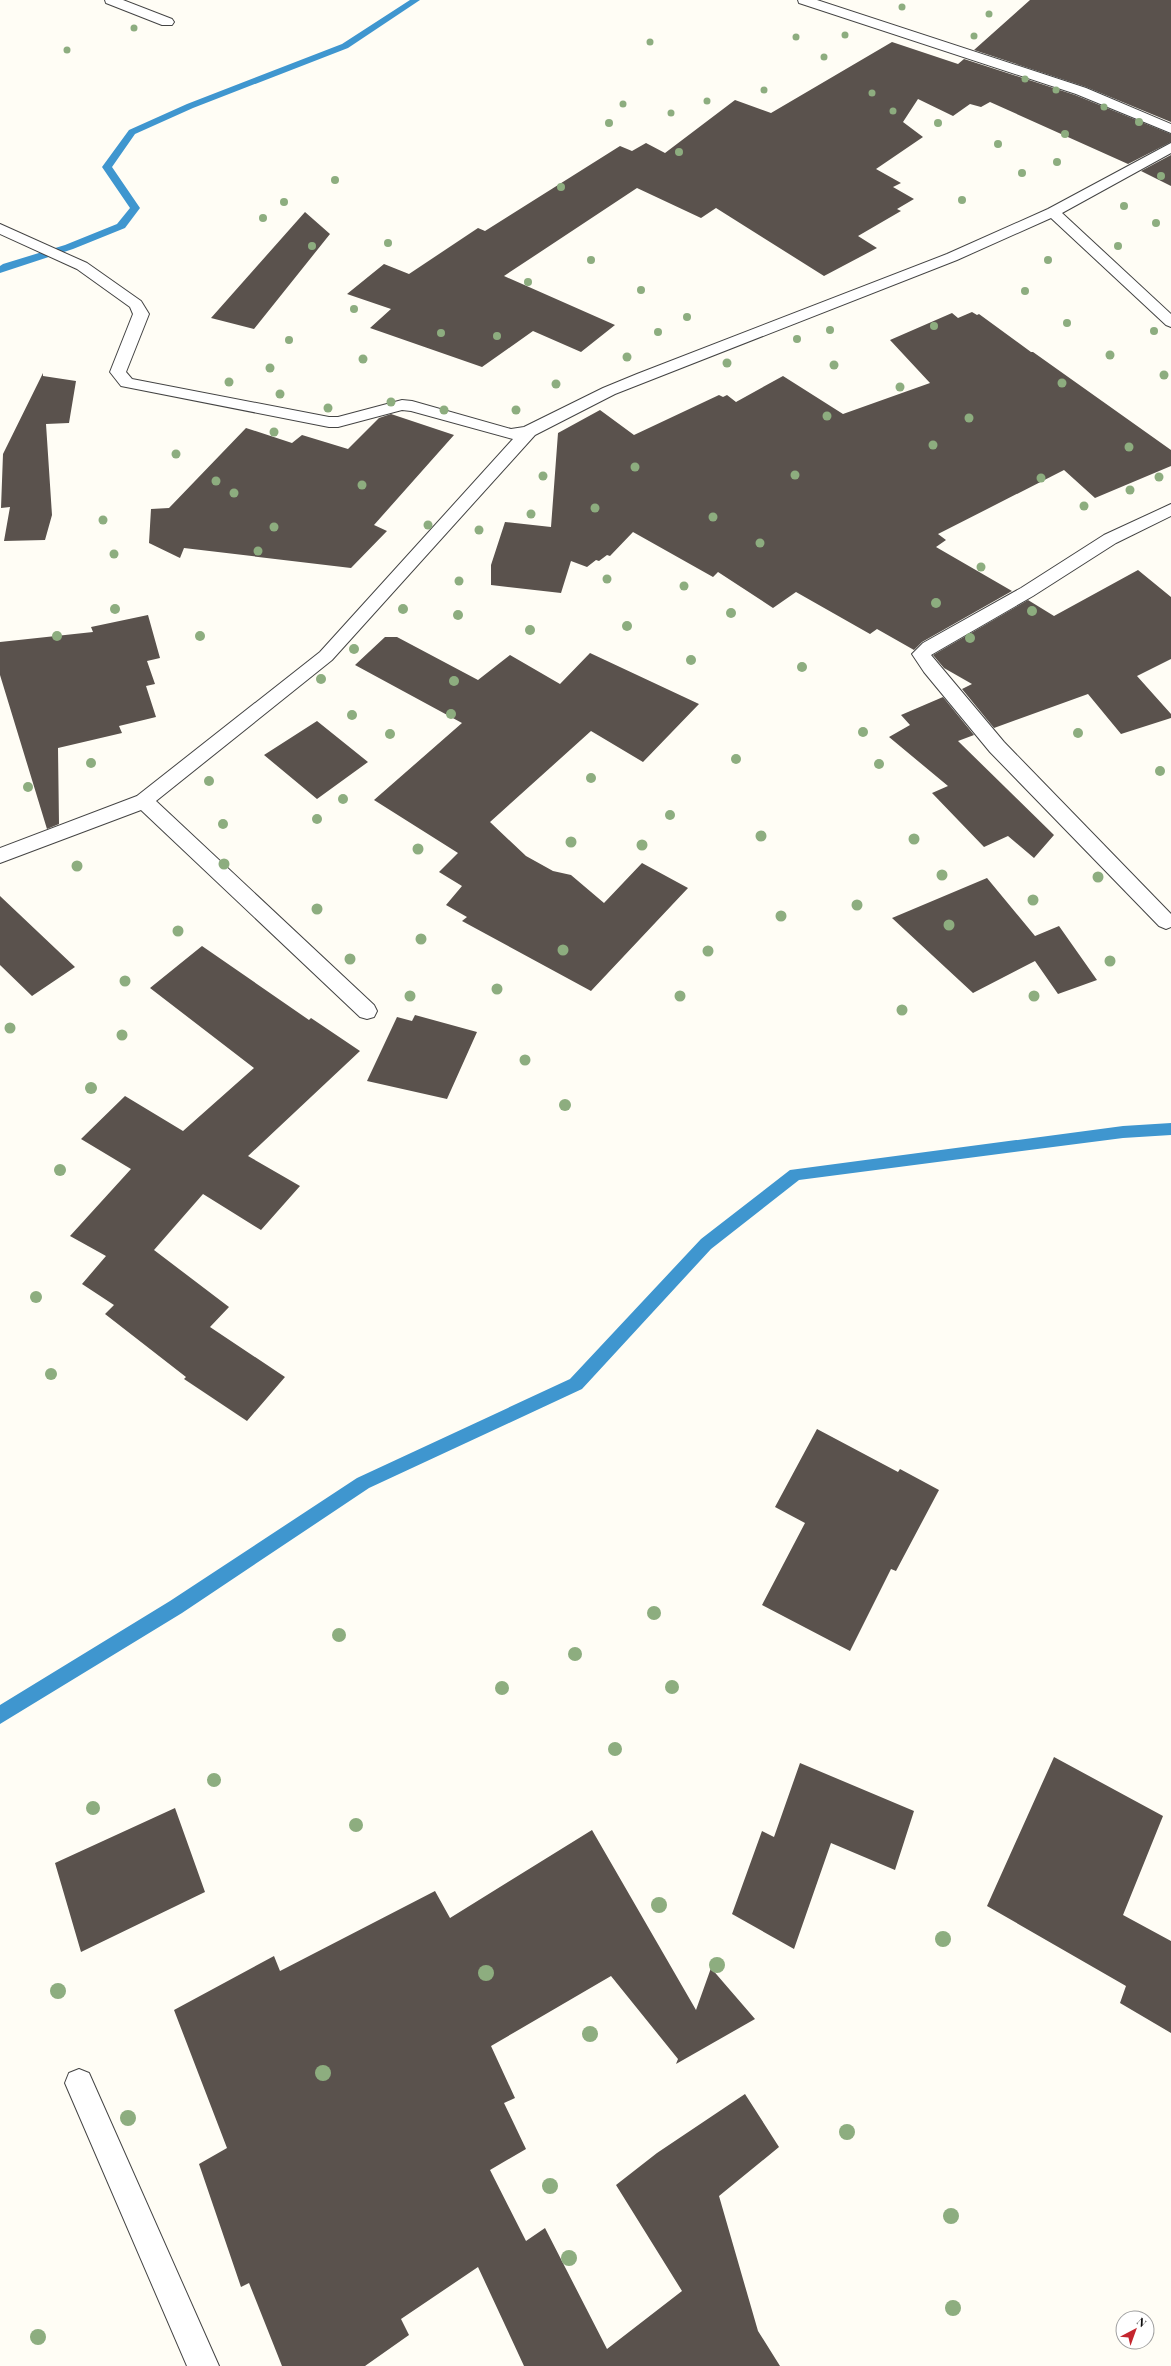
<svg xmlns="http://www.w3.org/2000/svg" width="1171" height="2366" viewBox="0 0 1171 2366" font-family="'Playfair Display',serif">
	<rect width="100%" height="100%" fill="#fffdf5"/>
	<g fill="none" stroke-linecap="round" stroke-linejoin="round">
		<!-- stream -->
		<path fill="#3f96cf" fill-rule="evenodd" d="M410 0H420L348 48 193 108 135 134 112 167 140 208 125 228 73 249 0 273V266L3 264 65 245 117 224 130 208 102 167 129 130 187 104 342 44Z
			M1171 1123V1135L1123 1138 799 1180 711 1249 582 1389 369 1488 182 1613 0 1724V1705L170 1601 357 1478 570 1379 701 1239 790 1170 1123 1126Z"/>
	</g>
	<!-- building -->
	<path fill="#5a524d" d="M1030 0H1171V122L1086 87 974 50Z
		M892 42 958 64 964 59 1075 95 1171 134V142L1128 164 990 102 981 107 970 104 953 116 918 99 903 122 923 137 876 169 901 183 893 187 914 199 897 209 901 211 858 236 877 248 824 276 716 208 701 218 637 188 504 276 615 325 581 352 533 331 482 367 370 328 391 309 347 294 384 264 409 274 478 228 485 231 620 146 632 151 646 143 665 153 735 100 771 113Z
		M1171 155V186L1141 171Z
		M305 212 330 234 254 329 211 318Z
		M972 312 977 315 979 314 1031 352H1033L1171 450V466L1095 498 1064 470 938 534 946 540 936 547 1012 591 922 642 914 650 877 629 870 634 796 592 773 608 718 572 713 577 633 532 610 556 607 555 599 561 596 560 587 567 571 561 561 593 491 585V565L505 522 551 527 558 433 600 410 634 435 719 395 723 397 727 395 736 402 783 376 843 414 930 383 890 340 952 313 958 318Z
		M43 373V376L76 381 69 423 46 424 52 515 45 540 4 541 10 507 1 508 3 454Z
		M391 414 454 435 374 525 387 531 351 568 184 548 180 558 149 543 151 509 169 508 246 428 292 443 302 435 348 449 379 418Z
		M1138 570 1171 597V659L1137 676 1171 714V718L1121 734 1088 694 994 728 962 689 972 684 944 668 933 655 1028 600 1054 616Z
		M148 615 160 658 147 661 155 684 146 686 156 717 119 726 122 733 58 748 59 824 47 829 0 675V642L93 632 91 627Z
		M385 637H397L478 680 510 655 560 684 590 653 699 704 643 762 591 731 490 822 526 856 553 871 571 875 604 903 642 863 688 888 591 991 462 921 467 917 446 905 462 886 439 872 458 853 374 800 462 723 355 665Z
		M943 697 974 735 958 741 1054 835 1034 858 1008 836 984 847 932 793 948 786 889 737 910 725 901 715Z
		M317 721 368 762 317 799 264 755Z
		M987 878 1035 936 1059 926 1097 980 1058 994 1035 961 973 993 892 918Z
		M0 896 75 967 32 996 0 965Z
		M202 946 309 1020 311 1018 360 1051 248 1156 300 1186 261 1230 203 1194 154 1250 229 1307 210 1327 285 1377 247 1421 184 1379 186 1377 105 1314 114 1305 82 1284 106 1256 70 1236 131 1169 81 1139 125 1096 183 1131 254 1068 150 988Z
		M415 1015 477 1032 447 1099 367 1081 397 1017 412 1021Z
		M817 1429 898 1472 900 1469 939 1490 896 1571 891 1569 850 1651 762 1605 805 1523 775 1507Z
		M1054 1757 1163 1816 1123 1915 1171 1941V2033L1120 2003 1126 1986 987 1906Z
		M800 1763 914 1811 895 1870 831 1843 794 1949 732 1914 762 1831 774 1837Z
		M175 1808 205 1892 81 1952 55 1863Z
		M592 1830 696 2010 711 1968 755 2019 676 2064 678 2059 611 1976 491 2046 515 2098 504 2103 526 2149 490 2170 526 2241 545 2228 607 2349 682 2291 616 2185 657 2153 745 2094 779 2147 719 2196 758 2331 780 2366H524L478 2267 401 2319 409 2335 365 2366H282L249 2283 241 2287 199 2164 227 2148 174 2010 274 1956 280 1971 435 1891 450 1918Z"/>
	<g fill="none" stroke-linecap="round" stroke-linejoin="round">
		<!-- street casing -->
		<g stroke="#444" stroke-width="2">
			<path id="street" d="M105 0H123L172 19 174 22 172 25H162L106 3Z
				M798 0H817L1086 88 1171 124V133L1076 94 799 3Z
				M1171 143V153L1062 213 1171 314V327L1166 325 1051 218 957 260 615 394 535 435 332 660 156 801 374 1005 377 1011 374 1017 367 1019 360 1017 141 810 0 863V848L137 796 320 652 513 439 411 411 402 410 338 427H329L121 386 110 372 133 314 130 307 77 269 0 234V224L87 263 141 301 149 314 126 372 132 379 329 417H338L402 400 412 401 511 429 524 427 603 388 637 374 947 254 1048 209Z
				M1171 504V516L1116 543 1033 596 931 655 1004 742 1171 914V927L1166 929 1159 926 990 752 924 672 912 654 923 643 1021 588 1104 535Z
				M79 2069 89 2073 219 2366H187L65 2083 69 2073Z"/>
		</g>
		<!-- street -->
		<use href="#street" fill="#fff" fill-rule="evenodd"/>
	</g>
	<!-- trees -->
	<g fill="#8dad7f">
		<circle cx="902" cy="7" r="3.5"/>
		<circle cx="989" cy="14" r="3.5"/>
		<circle cx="134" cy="28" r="3.5"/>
		<circle cx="845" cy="35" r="3.5"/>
		<circle cx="974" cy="36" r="3.5"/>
		<circle cx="796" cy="37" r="3.5"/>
		<circle cx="650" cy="42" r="3.5"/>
		<circle cx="67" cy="50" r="3.5"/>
		<circle cx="824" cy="57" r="3.5"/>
		<circle cx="1025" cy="79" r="3.5"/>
		<circle cx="764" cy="90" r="3.5"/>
		<circle cx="1056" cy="90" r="3.5"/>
		<circle cx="872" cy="93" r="3.5"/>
		<circle cx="707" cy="101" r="3.5"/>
		<circle cx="623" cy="104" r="3.5"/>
		<circle cx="1104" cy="107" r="3.5"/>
		<circle cx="893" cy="111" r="3.5"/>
		<circle cx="671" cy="113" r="3.5"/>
		<circle cx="1139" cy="122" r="4"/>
		<circle cx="609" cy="123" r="4"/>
		<circle cx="938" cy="123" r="4"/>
		<circle cx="1065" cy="134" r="4"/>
		<circle cx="998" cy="144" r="4"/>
		<circle cx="679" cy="152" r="4"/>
		<circle cx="1057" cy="162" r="4"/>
		<circle cx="1022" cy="173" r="4"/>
		<circle cx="1161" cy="176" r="4"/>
		<circle cx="335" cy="180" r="4"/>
		<circle cx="561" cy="187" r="4"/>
		<circle cx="962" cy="200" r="4"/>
		<circle cx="284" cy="202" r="4"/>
		<circle cx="1124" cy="206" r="4"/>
		<circle cx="263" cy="218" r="4"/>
		<circle cx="1156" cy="223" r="4"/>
		<circle cx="388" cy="243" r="4"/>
		<circle cx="312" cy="246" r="4"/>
		<circle cx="1118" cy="246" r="4"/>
		<circle cx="591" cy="260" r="4"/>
		<circle cx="1048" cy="260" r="4"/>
		<circle cx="528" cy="282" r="4"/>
		<circle cx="641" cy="290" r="4"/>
		<circle cx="1025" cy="291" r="4"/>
		<circle cx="354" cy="309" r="4"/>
		<circle cx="687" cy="317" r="4"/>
		<circle cx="1067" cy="323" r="4"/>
		<circle cx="934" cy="326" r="4"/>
		<circle cx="830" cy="330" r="4"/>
		<circle cx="1154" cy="331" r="4"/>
		<circle cx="658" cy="332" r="4"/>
		<circle cx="441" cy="333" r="4"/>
		<circle cx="497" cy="336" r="4"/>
		<circle cx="797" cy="339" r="4"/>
		<circle cx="289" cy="340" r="4"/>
		<circle cx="1110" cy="355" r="4.5"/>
		<circle cx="627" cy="357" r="4.5"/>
		<circle cx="363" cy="359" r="4.5"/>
		<circle cx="727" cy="363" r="4.5"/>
		<circle cx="834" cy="365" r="4.5"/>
		<circle cx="270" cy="368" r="4.5"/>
		<circle cx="1164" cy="375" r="4.5"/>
		<circle cx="229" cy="382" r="4.5"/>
		<circle cx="1062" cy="383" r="4.5"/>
		<circle cx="556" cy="384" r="4.5"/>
		<circle cx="900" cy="387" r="4.5"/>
		<circle cx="280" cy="394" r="4.5"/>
		<circle cx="391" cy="402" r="4.5"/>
		<circle cx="328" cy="408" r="4.5"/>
		<circle cx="444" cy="410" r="4.5"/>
		<circle cx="516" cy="410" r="4.5"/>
		<circle cx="827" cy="416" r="4.5"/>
		<circle cx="969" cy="418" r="4.5"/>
		<circle cx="274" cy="432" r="4.5"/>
		<circle cx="933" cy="445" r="4.5"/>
		<circle cx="1129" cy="447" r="4.5"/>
		<circle cx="176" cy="454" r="4.5"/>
		<circle cx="635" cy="467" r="4.5"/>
		<circle cx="795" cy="475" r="4.5"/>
		<circle cx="543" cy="476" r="4.5"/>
		<circle cx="1159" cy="477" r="4.5"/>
		<circle cx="1041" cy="478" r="4.5"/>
		<circle cx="216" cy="481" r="4.5"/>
		<circle cx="362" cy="485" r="4.5"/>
		<circle cx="1130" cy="490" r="4.5"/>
		<circle cx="234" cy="493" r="4.5"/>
		<circle cx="1084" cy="506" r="4.5"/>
		<circle cx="595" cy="508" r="4.5"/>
		<circle cx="531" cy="514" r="4.5"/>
		<circle cx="713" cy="517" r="4.5"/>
		<circle cx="103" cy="520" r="4.5"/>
		<circle cx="428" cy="525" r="4.5"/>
		<circle cx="274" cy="527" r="4.5"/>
		<circle cx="479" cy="530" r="4.5"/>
		<circle cx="760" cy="543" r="4.5"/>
		<circle cx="258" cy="551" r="4.5"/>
		<circle cx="114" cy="554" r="4.5"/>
		<circle cx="981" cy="567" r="4.5"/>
		<circle cx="607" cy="579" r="4.5"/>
		<circle cx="459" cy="581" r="4.5"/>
		<circle cx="684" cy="586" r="4.5"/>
		<circle cx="936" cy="603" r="5"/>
		<circle cx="115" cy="609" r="5"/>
		<circle cx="403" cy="609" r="5"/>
		<circle cx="1032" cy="611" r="5"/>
		<circle cx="731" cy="613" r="5"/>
		<circle cx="458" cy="615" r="5"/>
		<circle cx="627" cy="626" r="5"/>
		<circle cx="530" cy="630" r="5"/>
		<circle cx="57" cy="636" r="5"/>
		<circle cx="200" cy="636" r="5"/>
		<circle cx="970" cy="638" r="5"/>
		<circle cx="354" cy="649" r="5"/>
		<circle cx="691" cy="660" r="5"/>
		<circle cx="802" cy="667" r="5"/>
		<circle cx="321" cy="679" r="5"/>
		<circle cx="454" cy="681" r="5"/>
		<circle cx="451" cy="714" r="5"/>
		<circle cx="352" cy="715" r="5"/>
		<circle cx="863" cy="732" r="5"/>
		<circle cx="1078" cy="733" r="5"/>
		<circle cx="390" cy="734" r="5"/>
		<circle cx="736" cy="759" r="5"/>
		<circle cx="91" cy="763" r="5"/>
		<circle cx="879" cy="764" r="5"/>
		<circle cx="1160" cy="771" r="5"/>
		<circle cx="591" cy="778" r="5"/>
		<circle cx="209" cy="781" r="5"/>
		<circle cx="28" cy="787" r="5"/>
		<circle cx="343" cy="799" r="5"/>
		<circle cx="670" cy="815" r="5"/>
		<circle cx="317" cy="819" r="5"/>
		<circle cx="223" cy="824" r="5"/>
		<circle cx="761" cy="836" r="5.5"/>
		<circle cx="914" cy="839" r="5.5"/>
		<circle cx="571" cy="842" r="5.5"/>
		<circle cx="642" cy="845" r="5.5"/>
		<circle cx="418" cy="849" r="5.5"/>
		<circle cx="224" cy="864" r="5.5"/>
		<circle cx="77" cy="866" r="5.5"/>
		<circle cx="942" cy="875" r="5.5"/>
		<circle cx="1098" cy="877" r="5.5"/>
		<circle cx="1033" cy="900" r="5.5"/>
		<circle cx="857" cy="905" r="5.5"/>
		<circle cx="317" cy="909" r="5.5"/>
		<circle cx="781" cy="916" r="5.5"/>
		<circle cx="949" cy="925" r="5.5"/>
		<circle cx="178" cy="931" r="5.5"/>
		<circle cx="421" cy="939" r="5.5"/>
		<circle cx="563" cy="950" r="5.5"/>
		<circle cx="708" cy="951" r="5.5"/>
		<circle cx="350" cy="959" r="5.5"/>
		<circle cx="1110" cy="961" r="5.5"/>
		<circle cx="125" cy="981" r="5.5"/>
		<circle cx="497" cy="989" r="5.5"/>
		<circle cx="410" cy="996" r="5.5"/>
		<circle cx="680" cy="996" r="5.5"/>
		<circle cx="1034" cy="996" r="5.5"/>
		<circle cx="902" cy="1010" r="5.5"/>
		<circle cx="10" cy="1028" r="5.5"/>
		<circle cx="122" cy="1035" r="5.5"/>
		<circle cx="525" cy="1060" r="5.5"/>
		<circle cx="91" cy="1088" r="6"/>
		<circle cx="565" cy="1105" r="6"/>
		<circle cx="60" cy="1170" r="6"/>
		<circle cx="36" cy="1297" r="6"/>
		<circle cx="51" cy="1374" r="6"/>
		<circle cx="654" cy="1613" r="7"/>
		<circle cx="339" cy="1635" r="7"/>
		<circle cx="575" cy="1654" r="7"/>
		<circle cx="672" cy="1687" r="7"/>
		<circle cx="502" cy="1688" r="7"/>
		<circle cx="615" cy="1749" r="7"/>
		<circle cx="214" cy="1780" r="7"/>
		<circle cx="93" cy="1808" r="7"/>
		<circle cx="356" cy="1825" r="7"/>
		<circle cx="659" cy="1905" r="8"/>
		<circle cx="943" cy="1939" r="8"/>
		<circle cx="717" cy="1965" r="8"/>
		<circle cx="486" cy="1973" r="8"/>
		<circle cx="58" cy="1991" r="8"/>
		<circle cx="590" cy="2034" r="8"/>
		<circle cx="323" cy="2073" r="8"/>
		<circle cx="128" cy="2118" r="8"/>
		<circle cx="847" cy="2132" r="8"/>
		<circle cx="550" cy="2186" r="8"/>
		<circle cx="951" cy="2216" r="8"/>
		<circle cx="569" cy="2258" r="8"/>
		<circle cx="953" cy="2308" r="8"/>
		<circle cx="38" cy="2337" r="8"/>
	</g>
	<!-- north arrow -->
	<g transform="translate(1135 2330) rotate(41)"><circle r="19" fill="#ffffff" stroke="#a0a0a0"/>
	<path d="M0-3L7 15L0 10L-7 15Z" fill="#c4262e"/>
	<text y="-6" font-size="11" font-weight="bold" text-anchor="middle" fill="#111111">N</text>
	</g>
</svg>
